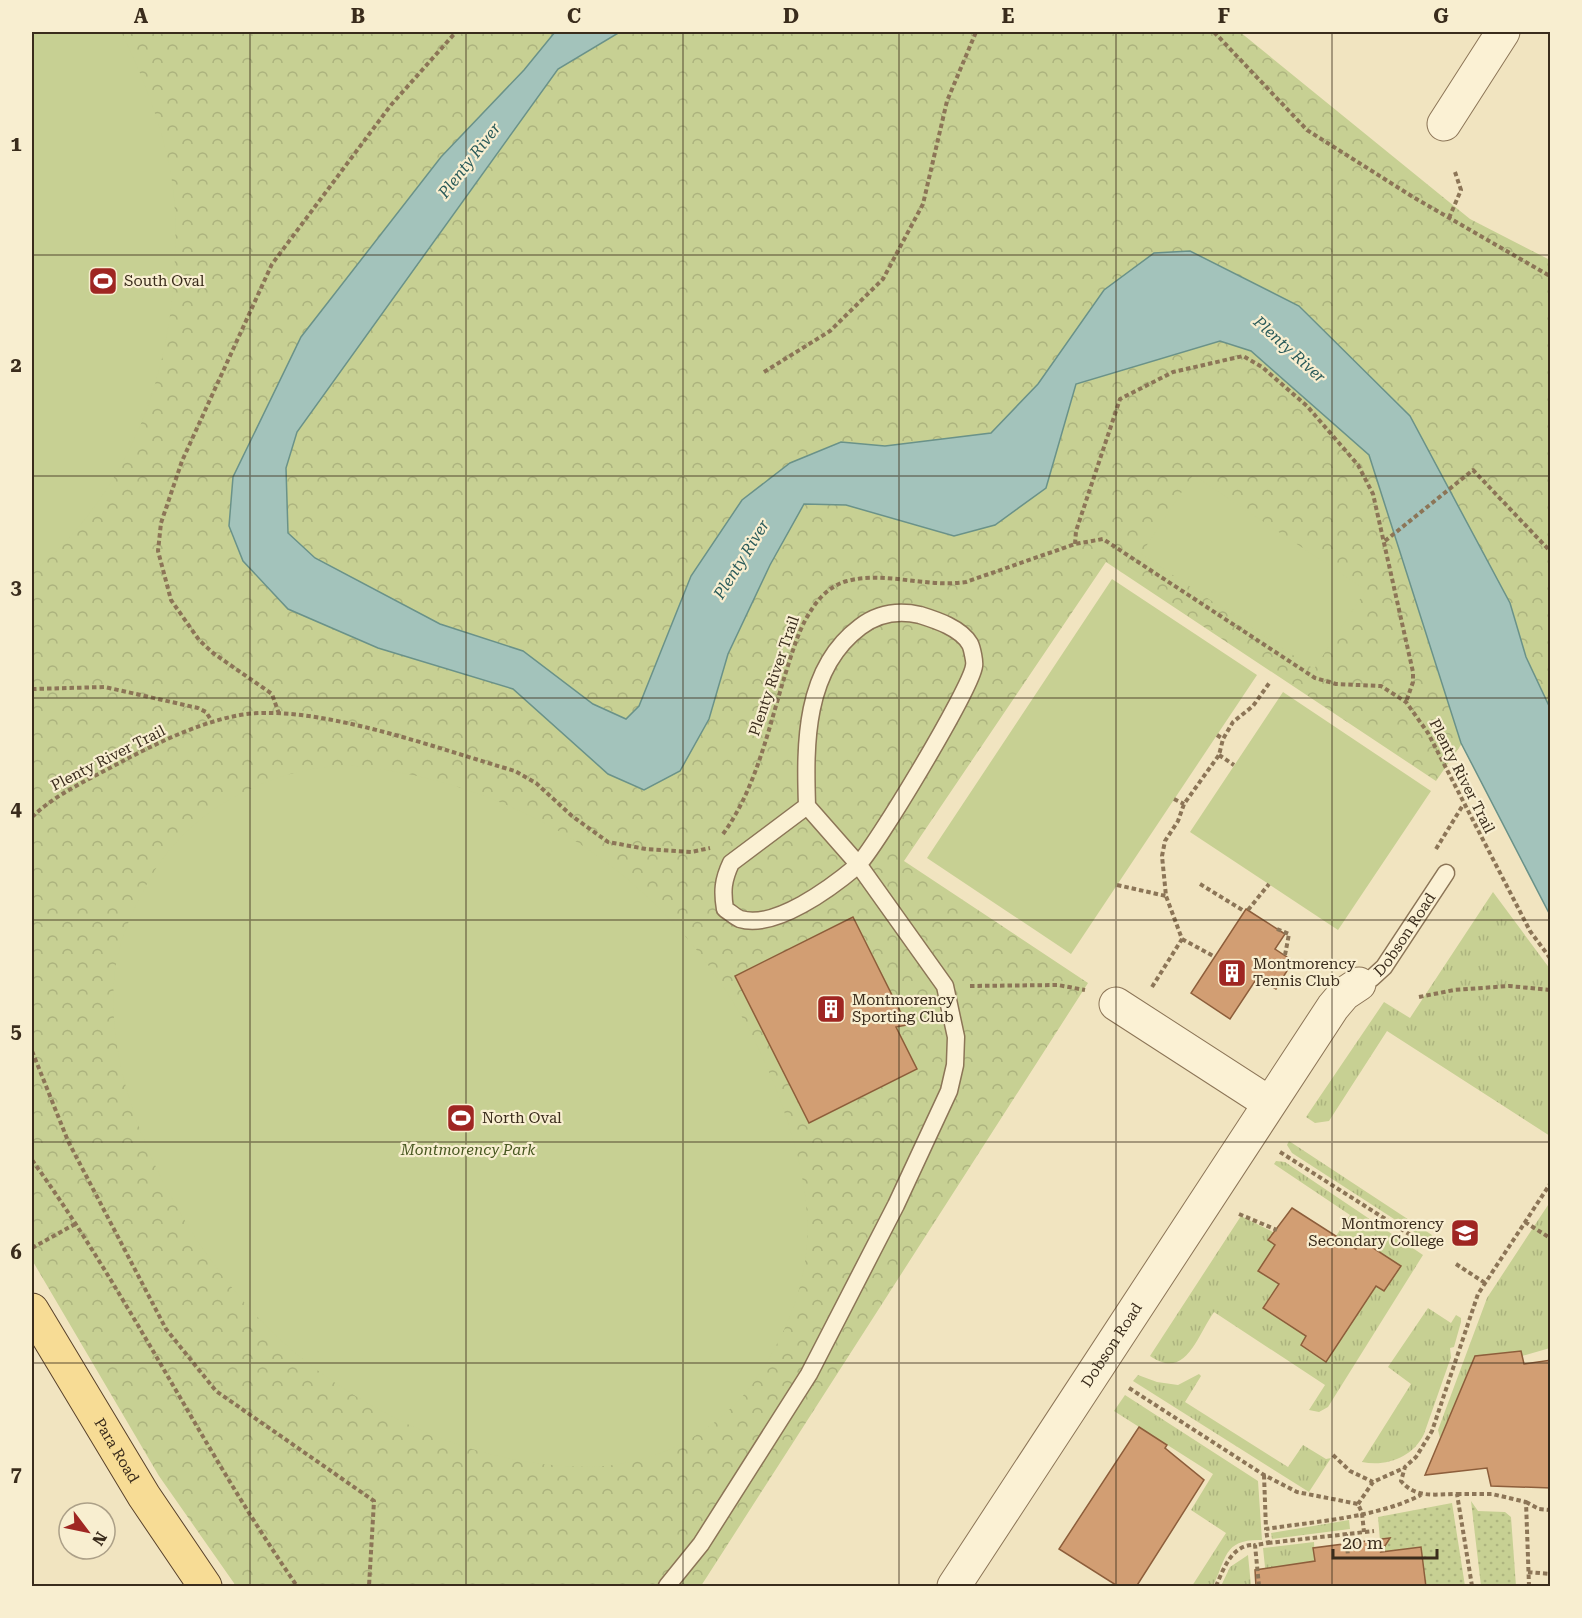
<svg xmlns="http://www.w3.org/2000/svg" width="1582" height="1618" viewBox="0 0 1582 1618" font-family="'Roboto Serif',serif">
	<defs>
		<pattern id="grass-tufts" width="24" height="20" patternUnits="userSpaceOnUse" patternTransform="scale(1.5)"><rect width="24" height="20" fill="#c7d093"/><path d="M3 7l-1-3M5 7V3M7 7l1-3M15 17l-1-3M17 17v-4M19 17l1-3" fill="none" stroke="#acb37e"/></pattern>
		<pattern id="park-crowns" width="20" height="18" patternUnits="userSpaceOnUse" patternTransform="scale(1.5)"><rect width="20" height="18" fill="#c7d093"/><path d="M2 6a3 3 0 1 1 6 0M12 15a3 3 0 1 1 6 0" fill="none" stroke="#acb37e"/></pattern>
		<pattern id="garden-dots" width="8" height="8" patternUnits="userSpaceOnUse" patternTransform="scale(1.5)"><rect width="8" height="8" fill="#c7d093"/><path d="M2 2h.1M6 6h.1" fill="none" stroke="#acb37e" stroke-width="1.8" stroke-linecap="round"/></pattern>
	</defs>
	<rect width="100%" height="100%" fill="#f1e4c0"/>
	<!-- grass -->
	<path fill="url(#grass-tufts)" d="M1493 892 1550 969V1136L1387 1031 1329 1121 1315 1123 1306 1117 1384 1002 1410 1018Z
		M1289 1141 1432 1235 1433 1239 1428 1241 1292 1153 1287 1145Z
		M1276 1161 1285 1162 1423 1255 1328 1407 1319 1412 1309 1410 1325 1385 1214 1312C1197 1336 1186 1381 1150 1356L1241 1216 1275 1233 1270 1241 1275 1245 1259 1271 1279 1284 1264 1308 1336 1236 1350 1215 1274 1164Z
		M1550 1202V1348L1522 1356 1521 1351 1475 1356 1440 1438 1438 1430 1487 1298Z
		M1428 1308 1451 1323 1456 1315 1461 1318V1322L1454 1347 1450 1348 1451 1357 1424 1434C1413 1457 1387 1467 1362 1462L1411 1384 1388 1367Z
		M1199 1374 1201 1376 1185 1402 1288 1467 1303 1445 1326 1459 1331 1458 1309 1492 1133 1381 1138 1375 1157 1382 1178 1385Z
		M1125 1395 1258 1481 1262 1540C1223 1539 1227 1558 1213 1586H1192L1226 1533 1191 1510 1213 1474 1114 1411Z
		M1349 1520 1350 1529 1272 1539 1271 1533Z
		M1314 1542 1315 1561 1267 1586 1263 1548Z
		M1248 1555 1251 1586H1221L1230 1567Z"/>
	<!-- park -->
	<path fill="url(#park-crowns)" d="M32 32H1240L1470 219 1550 260V818L1494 697 1436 781 1106 562 904 861 1088 983 701 1586H236L159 1476 32 1260Z"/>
	<!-- garden -->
	<path fill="url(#garden-dots)" d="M1471 1501 1478 1511 1505 1512 1511 1517 1516 1586H1481Z
		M1452 1503 1465 1586H1426L1421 1547 1381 1552 1378 1517Z"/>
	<!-- pitch -->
	<path fill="#c7d093" d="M32 32H121C143 75 160 121 170 169 177 205 176 242 174 278 166 393 122 498 32 573Z
		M1193 475 1366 590 1314 669 1141 554Z
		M1112 579 1257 675 1071 954 927 858Z
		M1283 692 1431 791 1338 930 1190 832Z
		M348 765C553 784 716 914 783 1108 817 1207 820 1275 764 1367 731 1422 669 1461 604 1466 494 1473 377 1421 294 1352 197 1270 99 1101 115 971 120 935 137 900 155 870 195 806 273 768 348 765Z"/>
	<!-- water -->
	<path fill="#a3c3bb" stroke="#6a9289" stroke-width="1.5" d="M555 32H620L558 69 297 432 286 468 288 533 315 558 440 624 523 651 593 704 626 719 639 706 691 576 742 500 790 463 841 442 885 446 991 433 1038 384 1104 290 1154 253 1190 251 1299 306 1410 416 1510 603 1526 657 1550 708V915L1461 743 1369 455 1251 351 1220 341 1076 384 1046 488 995 525 954 536 846 505 804 504 770 565 728 654 709 719 680 771 644 790 608 774 513 689 378 648 288 609 243 561 229 526 233 477 301 337 441 157 524 70Z"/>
	<!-- building -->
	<path fill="#d29e73" stroke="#8d5e3b" stroke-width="1.5" d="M1246 909 1285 934 1275 949 1293 961 1276 989 1257 978 1230 1019 1191 993Z
		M853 917 907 1025 896 1027 917 1069 809 1123 735 976Z
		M1292 1208 1356 1249 1361 1240 1401 1266 1384 1291 1376 1286 1326 1362 1301 1345 1306 1336 1263 1308 1279 1284 1258 1271 1275 1245 1268 1240Z
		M1521 1351 1524 1364 1551 1360V1488L1491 1486 1487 1468 1425 1475 1475 1356Z
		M1139 1427 1167 1445 1165 1448 1204 1480 1136 1587H1119L1059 1549Z
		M1390 1538 1381 1552 1421 1547 1426 1587H1256L1255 1570 1315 1561 1313 1548Z"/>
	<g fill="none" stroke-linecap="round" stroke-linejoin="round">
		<!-- lane casing -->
		<g stroke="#8c7557" stroke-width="19">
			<g id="lane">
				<path id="s1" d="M1359 984 1372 978 1384 967 1446 873"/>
				<path d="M667 1586 701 1544 809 1374 896 1205 949 1091 955 1065 956 1037 945 986 858 864 807 806 731 863C723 880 722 891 725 909 730 912 735 917 740 919 775 930 832 887 857 866 874 850 971 689 974 666 975 662 972 648 970 644 961 628 936 620 920 615 898 610 877 614 860 627 804 669 805 744 807 806"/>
			</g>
		</g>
		<!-- street casing -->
		<g stroke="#8c7557" stroke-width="35">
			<g id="street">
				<path d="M1444 124 1503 32"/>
				<path d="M1116 1004 1269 1103"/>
				<path id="s2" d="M954 1586 1333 1007 1344 994 1359 984"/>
			</g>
		</g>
		<!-- primary casing -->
		<g stroke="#59422b" stroke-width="35">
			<g id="primary">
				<path id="s3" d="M32 1310 144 1496 205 1586"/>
			</g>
		</g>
		<!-- path -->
		<path stroke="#8c7557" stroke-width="4" stroke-dasharray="4.5 3" stroke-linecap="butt" d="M1214 32 1307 130 1413 197 1550 276
			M1449 218 1461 190 1455 172
			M764 372 830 331 883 279 923 204 947 101 976 32
			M1385 541 1473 470 1550 551
			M1075 544 1076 531 1120 399 1173 372 1243 356 1262 367 1307 406 1358 465 1373 494 1413 672V682L1406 702
			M32 689 105 687 198 708 206 712 213 723
			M279 714 272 694 213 653 199 640 171 600 158 551 161 523 182 461 272 264 391 105 456 32
			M1217 735 1223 739
			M1219 755 1234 765
			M1174 799 1184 804
			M32 817C57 793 90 779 121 762 155 744 196 724 235 716 309 700 441 750 515 771L536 783 572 816 608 842 646 849 691 852 710 848
			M723 834C757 787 769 726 786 672 793 650 799 628 812 609 820 596 832 585 847 581 886 571 926 588 966 582L1075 544 1103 539 1315 678 1336 684 1381 686 1406 702 1428 733 1530 931 1550 958
			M1436 849 1463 805
			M1200 884 1244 911
			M1117 885 1166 896
			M1248 910 1269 884
			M1277 929 1289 934 1285 955
			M1182 939 1215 957
			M970 986 1058 985 1085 990
			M1152 987 1182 939 1166 896 1162 856 1165 841 1178 821 1184 804 1219 755 1223 739 1233 722 1253 706 1270 682
			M1419 997 1454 990 1509 986 1550 990
			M32 1051 68 1141 166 1329 216 1391 374 1501 369 1586
			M1280 1152 1431 1248
			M32 1160C130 1296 202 1449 297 1586
			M1239 1214 1277 1230
			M1525 1222 1550 1238
			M32 1248 77 1223
			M1456 1264 1485 1283
			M1129 1388 1264 1475 1297 1492 1358 1504 1362 1513 1364 1532
			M1333 1455 1350 1471 1373 1482
			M1264 1475 1266 1529
			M1457 1494H1492L1526 1502 1529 1586
			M1526 1502 1539 1509 1550 1510
			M1358 1504 1373 1482 1404 1468
			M1346 1534 1348 1556
			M1268 1543 1374 1531
			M1528 1572 1550 1574
			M1216 1586C1224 1568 1232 1544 1255 1545
			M1259 1586 1255 1545 1268 1543 1266 1529C1317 1521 1375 1518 1421 1495
			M1472 1586 1457 1494C1436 1494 1416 1499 1401 1481L1405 1467 1416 1457 1432 1431 1478 1294 1550 1184"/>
		<!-- lane -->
		<use href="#lane" stroke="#fbf1d4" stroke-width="16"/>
		<!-- street -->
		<use href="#street" stroke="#fbf1d4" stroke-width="33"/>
		<!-- primary -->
		<use href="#primary" stroke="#f7dc95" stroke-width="33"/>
	</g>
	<!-- grid -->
	<path fill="none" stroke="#3a2c1c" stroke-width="1.5" stroke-opacity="0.55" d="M250 32V1586M466 32V1586M683 32V1586M899 32V1586M1116 32V1586M1332 32V1586M32 255H1550M32 476H1550M32 698H1550M32 920H1550M32 1142H1550M32 1363H1550"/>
	<!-- icons -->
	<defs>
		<g id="stadium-square" transform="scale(1.5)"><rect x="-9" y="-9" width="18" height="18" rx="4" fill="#9f2622" stroke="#f8eed0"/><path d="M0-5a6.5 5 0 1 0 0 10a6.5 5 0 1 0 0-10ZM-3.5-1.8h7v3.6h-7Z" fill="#fff"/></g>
		<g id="building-square" transform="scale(1.5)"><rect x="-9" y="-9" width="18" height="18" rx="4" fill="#9f2622" stroke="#f8eed0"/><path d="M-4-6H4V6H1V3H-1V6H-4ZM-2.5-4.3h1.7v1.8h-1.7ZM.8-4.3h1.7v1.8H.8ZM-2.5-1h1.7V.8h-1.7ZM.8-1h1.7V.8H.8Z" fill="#fff"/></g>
		<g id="school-square" transform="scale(1.5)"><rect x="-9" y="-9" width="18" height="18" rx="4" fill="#9f2622" stroke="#f8eed0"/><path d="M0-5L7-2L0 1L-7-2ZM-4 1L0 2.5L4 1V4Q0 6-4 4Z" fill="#fff"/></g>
	</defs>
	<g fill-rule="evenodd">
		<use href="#stadium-square" x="103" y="281"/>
		<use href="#building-square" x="1232" y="973"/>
		<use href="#building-square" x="831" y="1009"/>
		<use href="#stadium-square" x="461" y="1118"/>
		<use href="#school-square" x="1465" y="1233"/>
	</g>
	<g text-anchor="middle" stroke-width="4.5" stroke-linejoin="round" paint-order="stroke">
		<!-- poi labels -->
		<g font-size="15" fill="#3a2c1c" stroke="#f8eed0" text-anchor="start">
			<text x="124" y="286">South Oval</text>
			<text x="1253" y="969">Montmorency<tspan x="1253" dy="17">Tennis Club</tspan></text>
			<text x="852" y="1005">Montmorency<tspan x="852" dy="17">Sporting Club</tspan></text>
			<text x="482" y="1123">North Oval</text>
			<text x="1444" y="1229" text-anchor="end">Montmorency<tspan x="1444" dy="17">Secondary College</tspan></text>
		</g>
		<!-- street labels -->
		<g font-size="15" fill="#3a2c1c" stroke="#f8eed0">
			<text transform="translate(774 676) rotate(-71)" y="5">Plenty River Trail</text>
			<text transform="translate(108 758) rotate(-27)" y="5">Plenty River Trail</text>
			<text transform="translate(1462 776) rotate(63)" y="5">Plenty River Trail</text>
			<text dy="5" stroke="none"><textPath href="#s1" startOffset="69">Dobson Road</textPath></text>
			<text dy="5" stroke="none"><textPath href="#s2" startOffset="288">Dobson Road</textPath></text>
			<text dy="5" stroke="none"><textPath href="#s3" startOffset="164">Para Road</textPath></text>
		</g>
		<!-- park labels -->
		<g font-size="15" font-style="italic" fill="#485821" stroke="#f8eed0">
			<text x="468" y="1155">Montmorency Park</text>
		</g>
		<!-- water labels -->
		<g font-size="16" font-style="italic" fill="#2a5b5a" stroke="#f8eed0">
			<text transform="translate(469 160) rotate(-52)" y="6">Plenty River</text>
			<text transform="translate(1290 349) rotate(42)" y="6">Plenty River</text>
			<text transform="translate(741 559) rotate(-58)" y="6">Plenty River</text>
		</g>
	</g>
	<!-- border -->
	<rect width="1582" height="1618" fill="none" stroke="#f8eed0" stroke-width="66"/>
	<!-- north arrow -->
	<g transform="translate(87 1531) rotate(122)"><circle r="28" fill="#f8eed0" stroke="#aca088" stroke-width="1.5"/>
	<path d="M0-4.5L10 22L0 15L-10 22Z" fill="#9f2622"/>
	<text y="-9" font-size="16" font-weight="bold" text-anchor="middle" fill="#3a2c1c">N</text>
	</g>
	<!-- scale -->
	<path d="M1333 1549v9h104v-9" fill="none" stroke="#3a2c1c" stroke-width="3"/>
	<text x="1342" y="1549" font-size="18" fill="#3a2c1c" stroke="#f8eed0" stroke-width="4.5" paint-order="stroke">20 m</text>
	<rect x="33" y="33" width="1516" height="1552" fill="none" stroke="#3a2c1c" stroke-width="2"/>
	<g font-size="20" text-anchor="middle" font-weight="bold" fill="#3a2c1c">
		<text x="141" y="23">A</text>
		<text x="358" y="23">B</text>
		<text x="574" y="23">C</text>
		<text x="791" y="23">D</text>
		<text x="1008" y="23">E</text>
		<text x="1224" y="23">F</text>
		<text x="1441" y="23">G</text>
		<text x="16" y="151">1</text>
		<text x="16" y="372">2</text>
		<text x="16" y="594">3</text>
		<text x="16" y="816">4</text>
		<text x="16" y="1038">5</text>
		<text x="16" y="1259">6</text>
		<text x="16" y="1481">7</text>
	</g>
</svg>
